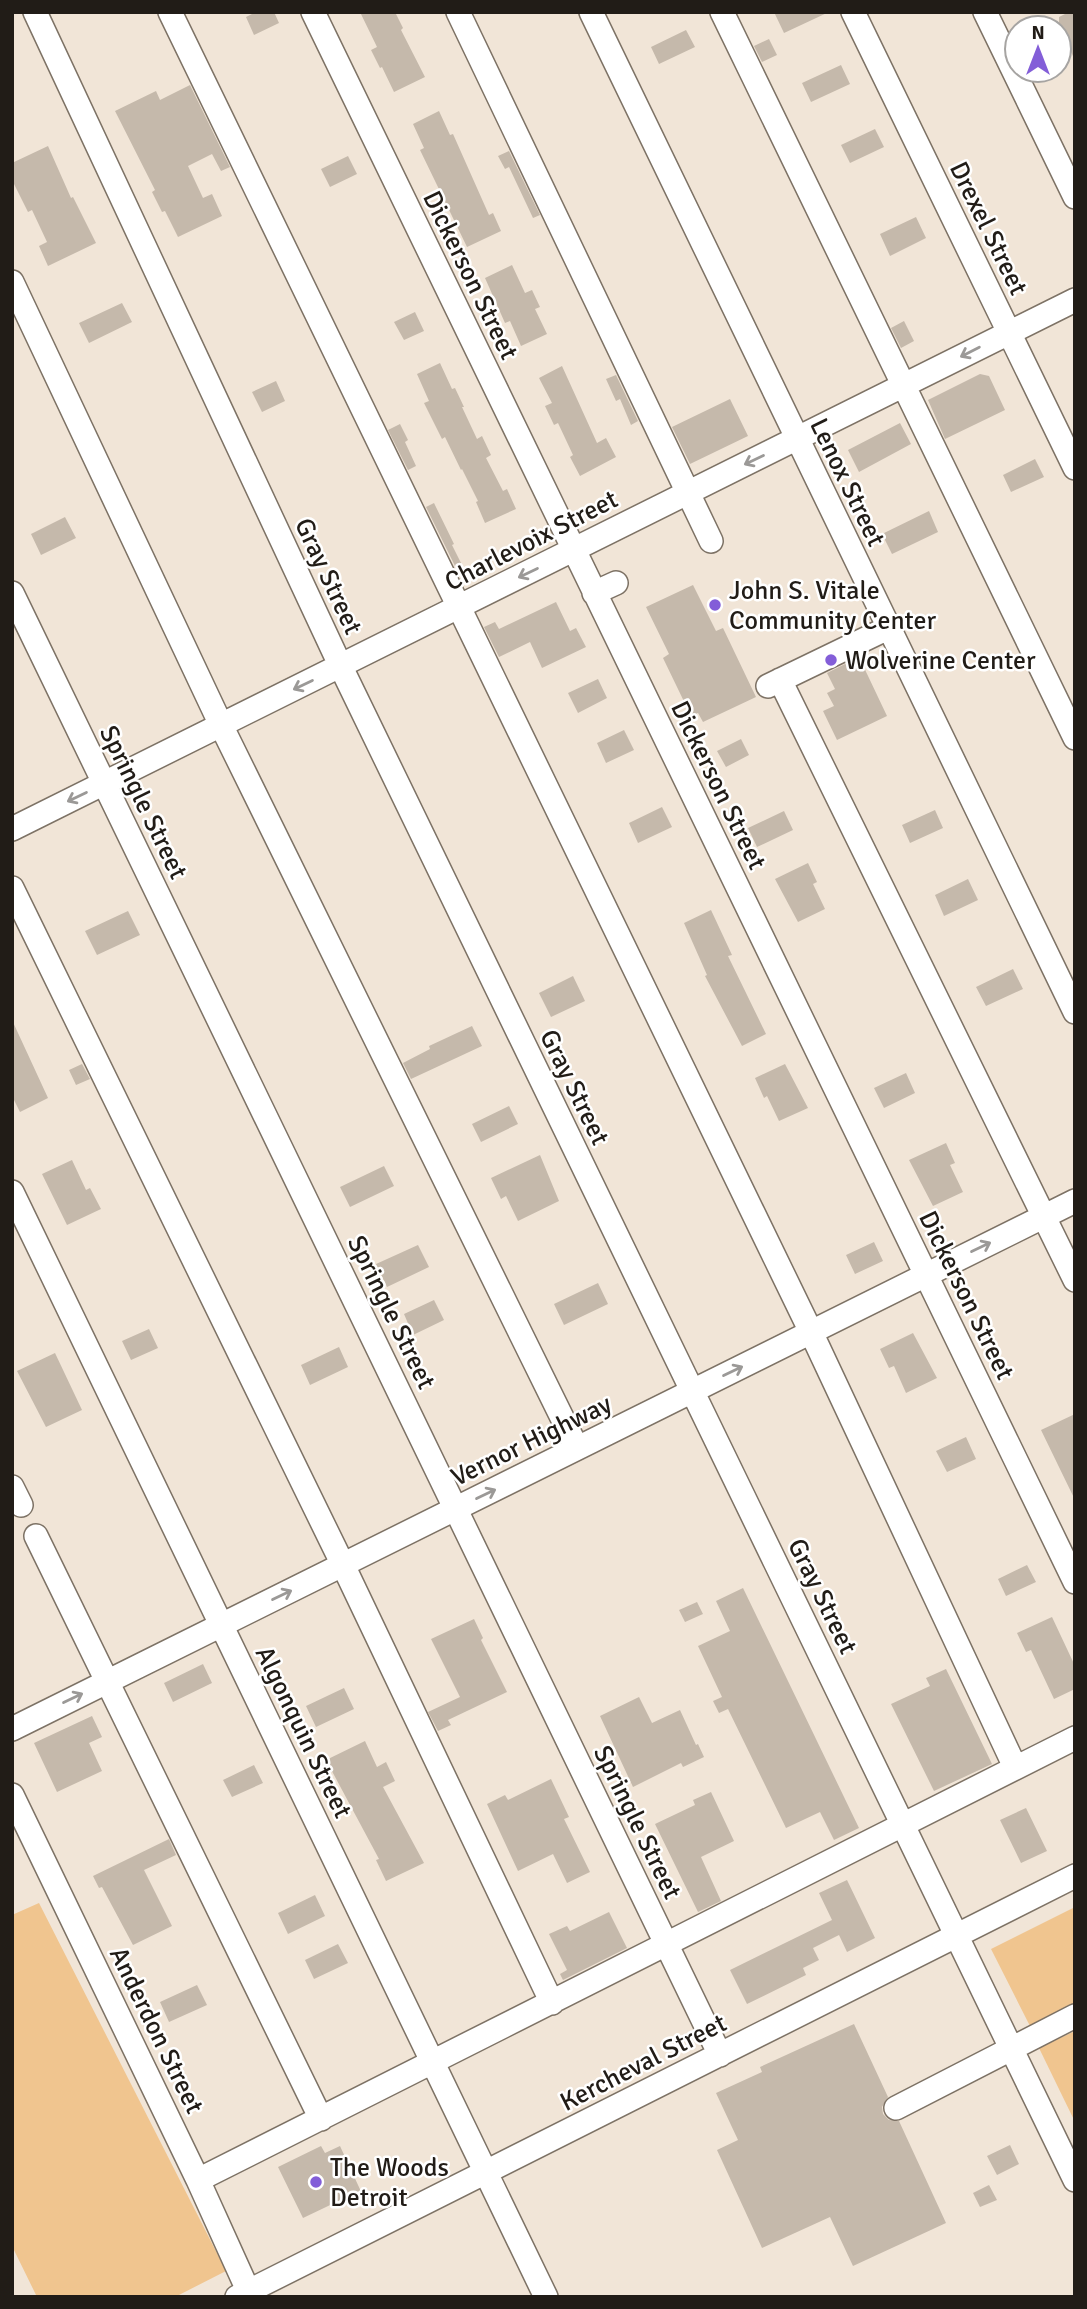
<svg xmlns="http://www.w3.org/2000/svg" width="1087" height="2309" viewBox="0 0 1087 2309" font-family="Signika,sans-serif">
	<rect width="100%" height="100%" fill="#f1e5d7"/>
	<!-- green -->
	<path fill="#f0c58f" d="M39 1903 226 2271 175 2297H37L12 2246V1915Z
		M1075 1907V2009L1032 2030 991 1949Z
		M1075 2031V2122L1039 2048Z"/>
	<!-- building -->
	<path fill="#c5b9ab" d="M256 12H274L279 23 254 35 246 17Z
		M360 12H395L403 28 401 30 425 77 394 92 382 67 380 68 371 50 377 47Z
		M774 12H829L784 33Z
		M1069 12H1075V60L1064 38 1059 40V17Z
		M686 30 695 47 659 64 651 47Z
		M769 39 777 55 762 62 754 46Z
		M841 65 850 84 811 102 802 83Z
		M190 85 230 167 221 171 212 154 188 166 203 198 212 194 222 216 178 237 165 211 162 212 152 192 155 190 115 111 156 91 160 100Z
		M439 111 450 135 453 134 489 215 493 213 501 231 467 247 420 150 424 148 413 124Z
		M875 129 884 147 850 163 841 145Z
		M48 146 71 198 73 197 96 243 48 266 39 246 47 242 32 210 28 212 12 180V163Z
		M509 151 540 215 533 218 509 167 505 169 498 156Z
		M348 156 357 174 330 187 321 169Z
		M916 217 926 238 890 256 880 234Z
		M512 265 525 293 532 290 540 307 535 309 547 334 521 346 510 321 505 323 485 278Z
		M122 303 132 322 89 343 79 323Z
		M415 312 424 331 404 340 394 322Z
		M904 321 914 341 901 348 891 328Z
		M440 363 452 389 455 388 464 407H462L477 439 482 436 491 455 486 458 503 491 507 489 516 509 485 523 476 502 478 501 462 469 461 470 445 437 442 439 424 403 429 401 417 374Z
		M562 366 597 443 606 438 616 457 580 476 570 457 573 455 558 423 554 425 545 406 552 403 539 378Z
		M980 374 989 376 1005 410 945 439 928 400Z
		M616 375 638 421 631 425 620 399 616 401 606 379Z
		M276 381 285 401 262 412 252 392Z
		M730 399 748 436 690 464 672 427Z
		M900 423 911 444 859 472 848 450Z
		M400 424 408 440 405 442 416 466 408 470 388 430Z
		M1035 459 1044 477 1011 492 1003 475Z
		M434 503 454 544 452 545 461 563 455 566 426 507Z
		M929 511 938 532 892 554 882 534Z
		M65 517 76 538 41 555 31 534Z
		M693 585 716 631 723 628 756 697 703 722 698 713 691 716 663 658 669 654 646 607Z
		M556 602 570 631 576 628 586 647 542 668 530 642 499 657 484 627 495 622 499 629Z
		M859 657 887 716 837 740 823 711 834 706 827 693 835 689 827 673Z
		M598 679 607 698 578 713 568 693Z
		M624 730 634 750 606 763 597 743Z
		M741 739 749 755 726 767 717 751Z
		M662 807 672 827 638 843 629 823Z
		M935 810 943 828 910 843 902 825Z
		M784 811 793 830 757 847 748 828Z
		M808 863 817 882 813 884 825 909 798 922 775 879Z
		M968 879 978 900 944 916 935 895Z
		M711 910 732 955 728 956 766 1034 742 1046 705 976 707 975 684 923Z
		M128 911 140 935 97 955 85 931Z
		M1013 969 1023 989 986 1006 976 987Z
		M573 976 585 1001 551 1017 539 993Z
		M12 1020 48 1098 20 1112 12 1096Z
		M472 1026 482 1046 411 1079 403 1063 430 1049 429 1046Z
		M82 1064 90 1079 76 1085 69 1070Z
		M785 1064 808 1108 779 1121 767 1096 764 1098 755 1078Z
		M906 1073 915 1093 884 1108 874 1088Z
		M509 1106 518 1124 481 1142 472 1124Z
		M946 1143 955 1163 950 1165 963 1192 933 1206 909 1160Z
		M540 1155 559 1201 518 1221 506 1196 501 1199 491 1178Z
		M72 1160 86 1190 90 1188 101 1209 67 1225 42 1174Z
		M384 1166 394 1186 350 1207 340 1187Z
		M874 1242 883 1261 855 1274 846 1255Z
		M418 1245 429 1267 387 1287 376 1264Z
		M598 1283 608 1304 564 1325 554 1304Z
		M434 1300 444 1320 413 1335 404 1314Z
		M149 1329 158 1348 131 1360 122 1341Z
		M913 1333 937 1378 906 1393 894 1366 889 1368 880 1349Z
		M339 1347 348 1367 310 1385 301 1365Z
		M55 1353 82 1410 46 1427 17 1371Z
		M1075 1414V1500L1041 1430Z
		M966 1437 976 1459 947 1472 936 1451Z
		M1027 1565 1036 1582 1006 1596 998 1579Z
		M743 1588 859 1828 834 1840 820 1812 786 1828 728 1709 719 1713 713 1701 722 1697 698 1646 730 1631 716 1601Z
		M697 1602 703 1614 685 1622 679 1610Z
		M1052 1617 1075 1666V1689L1054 1699 1031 1650 1026 1652 1017 1633Z
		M474 1619 483 1638 481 1640 507 1692 448 1720 451 1725 438 1731 428 1712 460 1697 431 1639Z
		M203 1664 212 1683 173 1702 164 1683Z
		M946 1669 992 1764 934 1791 891 1704 930 1686 926 1678Z
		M344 1688 354 1709 316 1727 306 1706Z
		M639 1697 652 1723 680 1710 696 1745 698 1744 704 1757 683 1767 681 1763 633 1787 600 1716Z
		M92 1716 102 1737 89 1743 102 1771 57 1792 34 1743Z
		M365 1741 377 1767 386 1762 395 1781 383 1787 424 1863 386 1881 376 1860 379 1859 326 1760Z
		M254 1765 263 1783 232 1797 223 1780Z
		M551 1779 569 1817 564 1819 590 1872 567 1883 553 1854 518 1871 487 1804 505 1795 508 1800Z
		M711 1792 734 1841 701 1857 721 1901 698 1912 655 1824 695 1805 693 1800Z
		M1026 1808 1047 1851 1021 1863 1000 1820Z
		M169 1839 176 1855 144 1870 172 1926 133 1945 102 1887 99 1888 93 1876Z
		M847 1880 875 1938 847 1952 839 1935 813 1948 819 1960 803 1968 806 1975 747 2004 730 1970 832 1920 819 1893Z
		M315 1895 325 1916 288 1934 278 1913Z
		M609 1912 627 1948 563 1980 560 1974 567 1970 549 1934 567 1926 570 1931Z
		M338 1944 348 1963 314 1979 305 1960Z
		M197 1985 207 2005 169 2022 160 2002Z
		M854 2024 888 2097 882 2107 883 2114 889 2120 899 2121 946 2223 853 2266 830 2217 762 2248 717 2150 738 2140 716 2093 762 2072 760 2067Z
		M1010 2145 1019 2164 997 2175 987 2156Z
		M321 2146 325 2153 340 2146 364 2198 350 2205 347 2197 303 2218 278 2167Z
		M989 2185 997 2200 980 2207 973 2193Z"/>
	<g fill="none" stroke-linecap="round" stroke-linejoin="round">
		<!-- minor casing -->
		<g stroke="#7d7265" stroke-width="26">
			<path id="minor" d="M35 12 341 667 1075 2180
				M170 12 811 1332 1015 1767
				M313 12 1075 1582
				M458 12 711 541
				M591 12 1075 1012
				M722 12 1075 738
				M853 12 1075 468
				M985 12 1075 197
				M12 282 221 725 577 1448
				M12 593 720 2055
				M594 593 616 583
				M780 680 1075 1280
				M768 686 888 628
				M12 829 1075 300
				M12 888 343 1565 552 2003
				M12 1192 546 2297
				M12 1487 21 1505
				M36 1536 321 2119
				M12 1729 1075 1201
				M12 1795 198 2180 251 2297
				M896 2108 1075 2016
				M198 2180 1075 1738
				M237 2297 1075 1876"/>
		</g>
		<!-- minor -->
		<use href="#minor" stroke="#fff" stroke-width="23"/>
	</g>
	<!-- one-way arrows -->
	<defs><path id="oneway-shaft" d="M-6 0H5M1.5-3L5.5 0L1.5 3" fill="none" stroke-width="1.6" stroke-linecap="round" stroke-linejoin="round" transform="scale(1.75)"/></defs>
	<g stroke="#9b9997">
		<use href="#oneway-shaft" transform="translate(970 352) rotate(153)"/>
		<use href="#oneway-shaft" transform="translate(754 460) rotate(154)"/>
		<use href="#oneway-shaft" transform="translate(528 573) rotate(154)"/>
		<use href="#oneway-shaft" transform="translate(303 685) rotate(154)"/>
		<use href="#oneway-shaft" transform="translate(77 797) rotate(154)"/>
		<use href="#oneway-shaft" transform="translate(981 1247) rotate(-26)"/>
		<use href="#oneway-shaft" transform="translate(733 1371) rotate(-26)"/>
		<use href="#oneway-shaft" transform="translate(486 1494) rotate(-26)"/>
		<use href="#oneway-shaft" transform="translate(282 1595) rotate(-26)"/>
		<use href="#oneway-shaft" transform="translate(73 1698) rotate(-26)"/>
	</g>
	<!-- markers -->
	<g fill="#835ed8" stroke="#fff" stroke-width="2.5">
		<circle cx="715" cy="605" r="7"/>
		<circle cx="831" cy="660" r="7"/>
		<circle cx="316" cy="2182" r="7"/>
	</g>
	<g text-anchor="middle" stroke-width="5" stroke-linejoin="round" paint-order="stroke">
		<!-- street labels -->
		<g font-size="26" fill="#211c17" stroke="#fff">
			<text transform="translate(989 228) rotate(64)" y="9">Drexel Street</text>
			<text transform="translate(471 275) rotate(64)" y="9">Dickerson Street</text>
			<text transform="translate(848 482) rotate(64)" y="9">Lenox Street</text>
			<text transform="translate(531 540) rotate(-27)" y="9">Charlevoix Street</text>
			<text transform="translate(329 576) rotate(65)" y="9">Gray Street</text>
			<text transform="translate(719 785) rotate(64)" y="9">Dickerson Street</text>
			<text transform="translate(144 802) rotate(64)" y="9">Springle Street</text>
			<text transform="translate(575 1087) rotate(64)" y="9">Gray Street</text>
			<text transform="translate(967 1295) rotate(64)" y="9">Dickerson Street</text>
			<text transform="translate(392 1312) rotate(64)" y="9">Springle Street</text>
			<text transform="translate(531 1440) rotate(-26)" y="9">Vernor Highway</text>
			<text transform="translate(823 1596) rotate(64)" y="9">Gray Street</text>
			<text transform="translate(304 1732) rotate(64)" y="9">Algonquin Street</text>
			<text transform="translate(638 1822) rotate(64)" y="9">Springle Street</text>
			<text transform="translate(157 2030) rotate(64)" y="9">Anderdon Street</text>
			<text transform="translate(643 2062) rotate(-27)" y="9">Kercheval Street</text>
		</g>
		<!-- poi labels -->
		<g font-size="26" fill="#211c17" stroke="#fff" text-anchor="start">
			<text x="729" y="599">John S. Vitale<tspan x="729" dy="30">Community Center</tspan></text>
			<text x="845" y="669">Wolverine Center</text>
			<text x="330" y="2176">The Woods<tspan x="330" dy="30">Detroit</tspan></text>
		</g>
	</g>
	<!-- border -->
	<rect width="1087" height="2309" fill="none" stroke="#211c17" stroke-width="28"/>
	<!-- north arrow -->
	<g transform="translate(1038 49)"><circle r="33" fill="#ffffff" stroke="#a6a4a2" stroke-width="2"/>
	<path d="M0-5L12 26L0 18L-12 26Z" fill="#835ed8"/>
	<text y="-10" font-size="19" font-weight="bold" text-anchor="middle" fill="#211c17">N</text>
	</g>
</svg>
